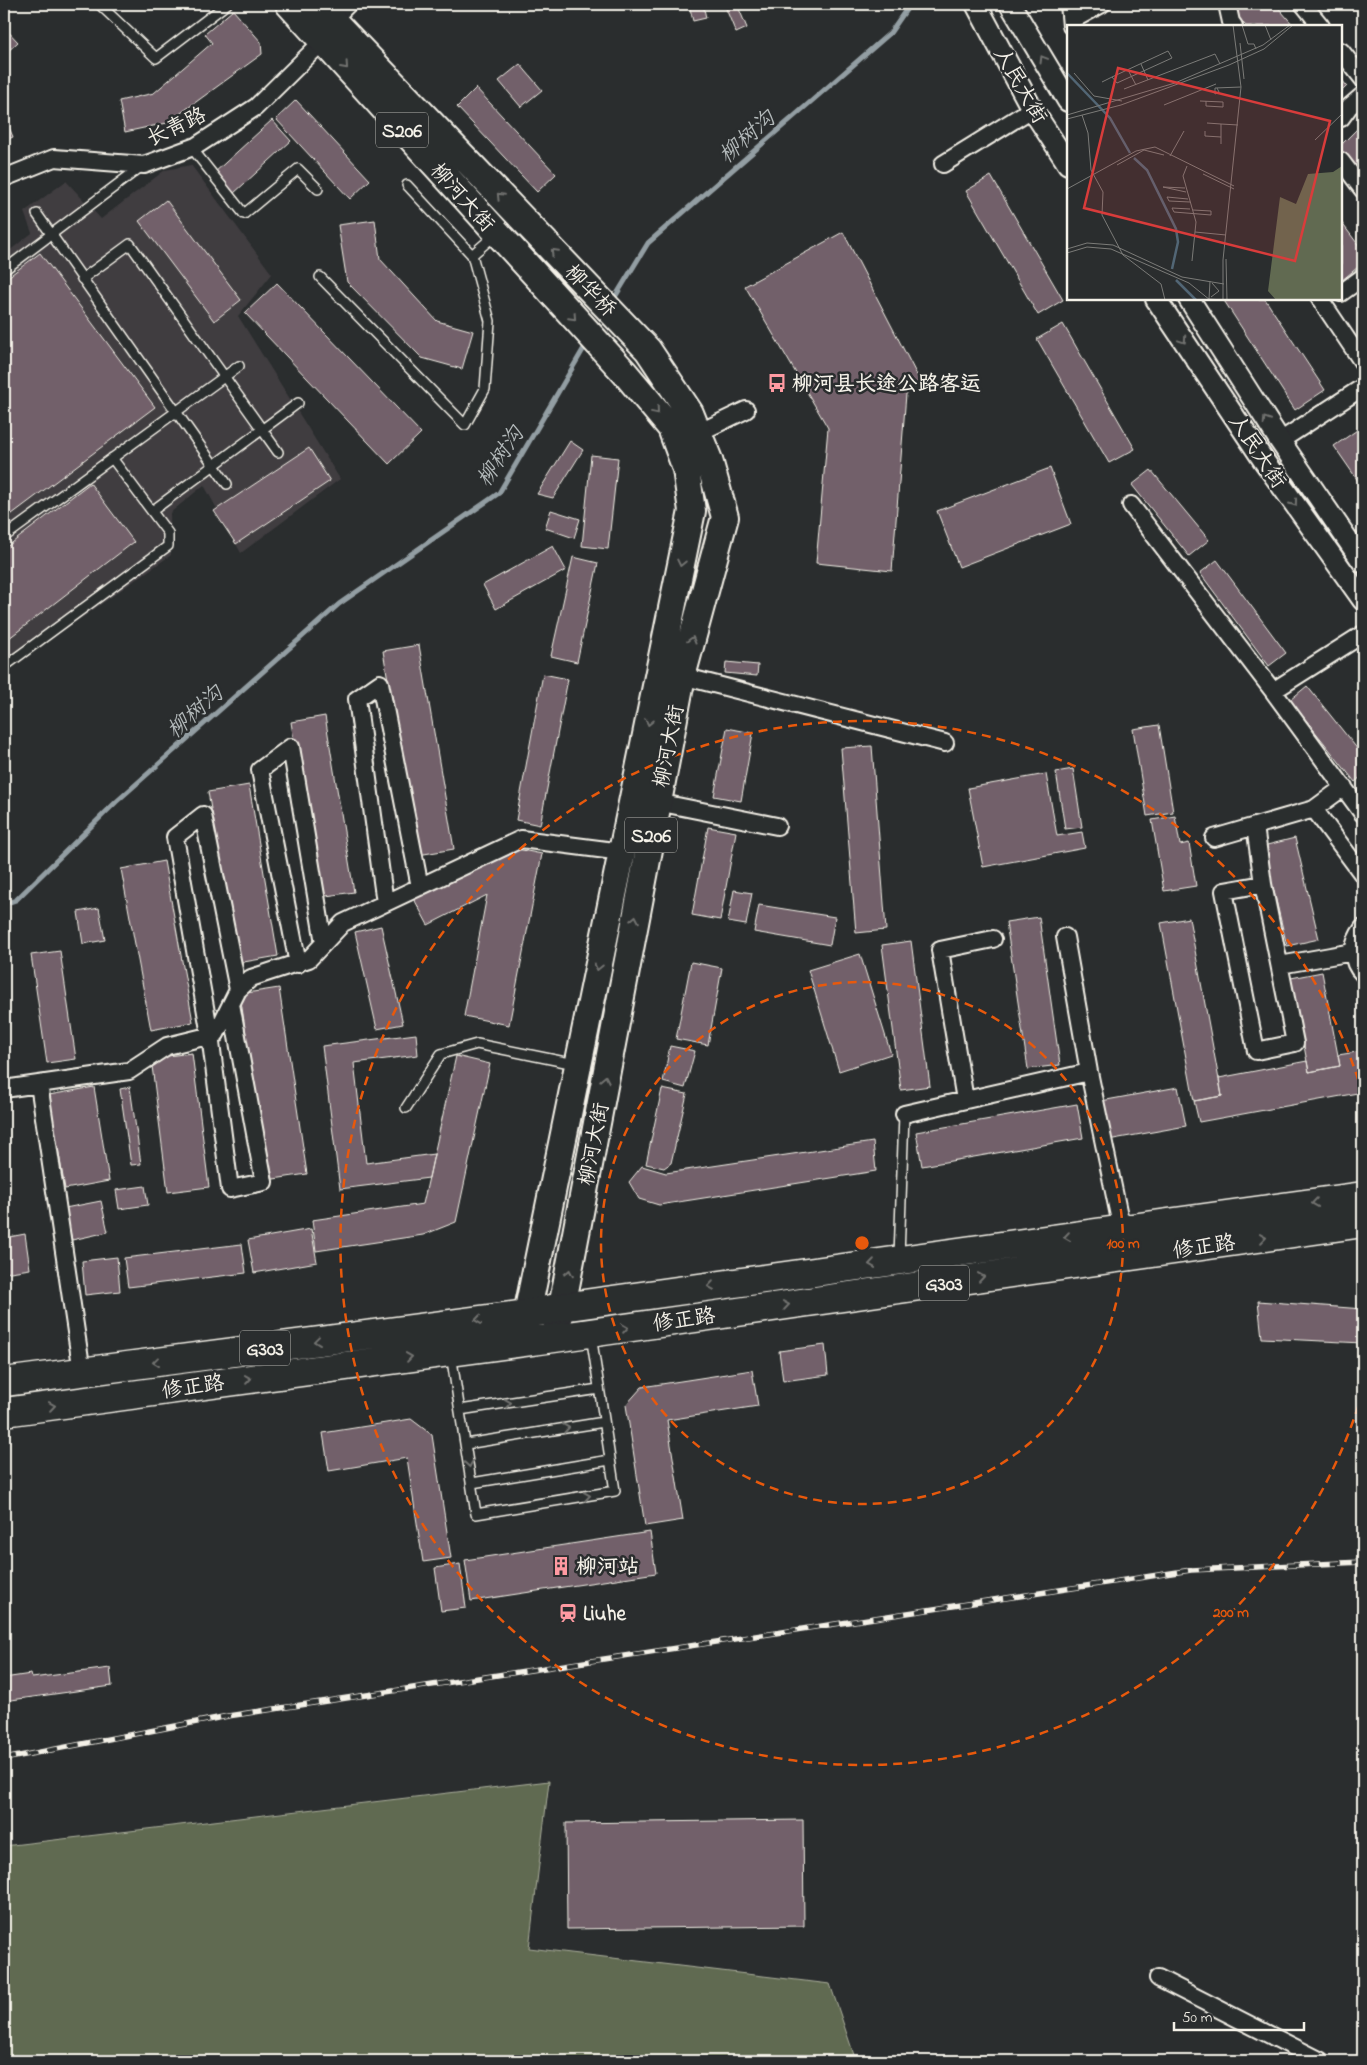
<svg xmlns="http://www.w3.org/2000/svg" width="1367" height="2065" viewBox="0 0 1367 2065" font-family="'Indie Flower','LXGW WenKai TC',sans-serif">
	<rect width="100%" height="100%" fill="#2a2d2e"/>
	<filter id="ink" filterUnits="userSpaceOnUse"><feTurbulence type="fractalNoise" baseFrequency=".02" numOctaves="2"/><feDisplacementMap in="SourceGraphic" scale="10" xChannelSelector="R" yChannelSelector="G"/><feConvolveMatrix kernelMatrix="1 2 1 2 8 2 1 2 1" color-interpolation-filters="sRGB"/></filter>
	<g filter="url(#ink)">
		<!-- built -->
		<path fill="#403d40" d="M191 165 272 274 238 316 340 479 241 553 204 485 170 513 171 555 7 670 4 671V255L32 233 24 212 66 181 101 219 165 170Z"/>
		<!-- green -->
		<path fill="#616a51" stroke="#aaae9c" d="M549 1781 529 1948 830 1984 856 2061H4V1846Z"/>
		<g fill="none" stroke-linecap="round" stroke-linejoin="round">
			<!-- stream -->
			<path stroke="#939ea3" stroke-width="5" d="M612 302 648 243 890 33 910 4
				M4 904 16 900 116 802 339 604 499 493 587 343"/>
		</g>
		<!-- building -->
		<path fill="#72616a" stroke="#f4f1e8" d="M689 4H703L706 18 693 21Z
			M724 4H737L747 28 736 33Z
			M1236 4H1275L1294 26H1246L1230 9Z
			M233 10 261 42 262 54 167 123 125 132 119 101 154 93 212 43 205 34Z
			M4 27 18 42 4 55Z
			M520 64 542 90 521 107 499 81Z
			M1341 79 1347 86 1341 92Z
			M476 88 556 174 537 192 457 107Z
			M296 100 370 180 350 199 276 119Z
			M6 120 13 137 4 141V121Z
			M272 120 291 141 233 194 214 173Z
			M1363 123V176L1341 152V145Z
			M991 176 1063 300 1038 315 966 191Z
			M166 200 241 300 214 321 139 221Z
			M375 220 380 259 437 321 473 331 462 369 422 358 347 282 338 225Z
			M1341 222 1363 251V263L1341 281Z
			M843 232 921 383 906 394 892 571 816 563 828 428 745 286Z
			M40 253 155 407 4 520V280Z
			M277 283 421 433 389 464 245 313Z
			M1223 299H1265L1325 390 1295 410Z
			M1063 324 1135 449 1109 463 1037 339Z
			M1363 426V488L1334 446Z
			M570 441 583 450 553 498 537 494Z
			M309 448 330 481 236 544 214 511Z
			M591 455 618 458 608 549 582 546Z
			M1050 468 1071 524 959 567 937 511Z
			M1151 470 1209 540 1189 556 1132 485Z
			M90 483 134 542 4 642V549Z
			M551 510 580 519 574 538 545 528Z
			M553 546 566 570 496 609 483 585Z
			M573 557 598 563 577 662 551 656Z
			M1217 560 1286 653 1269 666 1200 573Z
			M419 645 454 849 418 855 383 651Z
			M726 662 758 665 757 676 725 673Z
			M543 674 568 679 540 825 516 820Z
			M1307 686 1363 756V775L1355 782 1290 700Z
			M325 716 354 892 319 897 291 722Z
			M1159 725 1173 812 1147 816 1133 729Z
			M727 728 753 733 741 801 714 796Z
			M872 746 886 930 856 933 841 748Z
			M1073 769 1082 827 1065 829 1056 772Z
			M1046 774 1057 836 1082 832 1085 848 983 867 968 788Z
			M249 785 278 956 238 963 208 792Z
			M1175 816 1180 845 1189 843 1196 886 1164 891 1152 820Z
			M708 827 736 832 720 920 692 915Z
			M1295 838 1319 939 1287 946 1263 846Z
			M512 848 542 854 509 1025 464 1016 487 895 428 925 414 899Z
			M164 861 193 1022 151 1030 121 869Z
			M734 890 752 893 746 925 728 922Z
			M759 905 835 917 830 945 754 932Z
			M99 908 105 940 83 944 78 912Z
			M1039 917 1060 1065 1028 1069 1006 922Z
			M1189 918 1222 1096 1194 1101 1161 923Z
			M381 926 403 1024 377 1029 355 932Z
			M911 941 930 1086 901 1090 882 945Z
			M60 951 76 1059 47 1063 31 955Z
			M860 954 891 1054 839 1071 808 970Z
			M691 962 722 968 708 1045 676 1039Z
			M1322 972 1340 1066 1309 1072 1291 978Z
			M279 988 307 1174 267 1180 240 994Z
			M416 1034 418 1055 354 1063 366 1163 434 1154 429 1178 340 1189 322 1046Z
			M670 1046 695 1051 685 1088 663 1082Z
			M1363 1051V1092L1199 1122 1194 1101 1222 1096 1219 1078 1307 1061 1309 1072 1340 1066 1338 1055Z
			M192 1053 209 1187 168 1192 151 1058Z
			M456 1056 490 1064 456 1222 423 1235 316 1251 312 1220 423 1204Z
			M94 1087 109 1181 65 1189 49 1095Z
			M130 1087 141 1164 131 1165 120 1089Z
			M1178 1087 1186 1126 1108 1140 1101 1101Z
			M662 1089 687 1094 671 1163 664 1168 646 1164Z
			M1077 1104 1083 1138 922 1166 916 1132Z
			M873 1142 876 1171 659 1205 639 1199 629 1182 642 1166 666 1173Z
			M145 1186 148 1205 119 1209 116 1190Z
			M101 1201 108 1232 72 1240 65 1208Z
			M311 1229 317 1262 254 1273 248 1240Z
			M25 1234 30 1269 4 1273V1238Z
			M242 1244 246 1273 128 1287 124 1258Z
			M117 1257 120 1291 85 1295 82 1261Z
			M1258 1301 1363 1309V1343L1262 1338Z
			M825 1345 828 1375 783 1381 779 1351Z
			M752 1370 758 1406 667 1420 683 1520 645 1526 626 1405 642 1387Z
			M411 1419 432 1435 451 1558 423 1562 407 1458 329 1471 323 1433Z
			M650 1532 656 1573 471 1601 465 1560Z
			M460 1564 466 1608 441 1611 435 1568Z
			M110 1668 112 1686 4 1701V1678L31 1674 32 1678Z
			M803 1820 804 1926 567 1929 566 1823Z"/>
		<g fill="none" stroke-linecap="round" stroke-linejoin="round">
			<!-- service casing -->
			<g stroke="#f4f1e8" stroke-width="12">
				<path id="service" d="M99 4 156 58 227 4
					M191 147 244 214 298 169 318 189
					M37 214 227 484
					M472 255 496 234
					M4 270 142 166
					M320 277 465 425 485 389 490 321 472 255 407 185
					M82 279 130 244 278 452
					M152 511 298 403
					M4 537 239 366
					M4 663H9L168 546V533L112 458
					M406 1108 441 1054 477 1044 575 1064
					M899 1257 904 1114
					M451 1354 476 1514 615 1491 591 1335
					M460 1410 599 1389
					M466 1444 604 1422
					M472 1483 610 1460"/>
			</g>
			<!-- minor casing -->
			<g stroke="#f4f1e8" stroke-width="20">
				<path id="minor" d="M1069 4 1071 26
					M1227 4 1231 22 1234 26
					M1303 4 1321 26
					M1071 21 1102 4
					M1341 51 1363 79
					M1341 118 1349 107 1363 95
					M1341 161 1363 190
					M943 164 1032 109
					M4 178 54 158 144 165 196 146 256 107 323 41 332 20 348 4
					M1341 293 1363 277
					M1320 299 1363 363
					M698 433 746 410
					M1280 441 1363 387
					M1131 505 1273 691 1363 814
					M682 676 945 743
					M1273 691 1363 634
					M657 802 777 826
					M1314 809 1363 875
					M1255 826 1263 884 1295 1043 1256 1051 1224 891 1263 884
					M1214 838 1314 809 1344 787
					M385 903 357 699 380 683 420 887
					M1363 928C1352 943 1349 960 1363 974
					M298 964 260 770 291 747 324 943
					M1280 965 1353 952
					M231 1004 264 1182 230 1189 210 1035 175 837 203 815 238 990
					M1089 1072 1122 1230
					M39 1084 82 1372
					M4 1089 129 1071 167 1046 216 1034 238 990 251 978 309 959 343 923 521 839 622 852
					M965 1100 940 950 993 939
					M904 1114 1089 1072 1065 937
					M1158 1978 1321 2061"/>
			</g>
			<!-- tertiary casing -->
			<g stroke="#f4f1e8" stroke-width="24">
				<path id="tertiary" d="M976 4 1032 109 1068 164
					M1010 4 1068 101
					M1156 299 1264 461 1363 600
					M1189 299 1280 441 1363 562"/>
			</g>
			<!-- primary casing -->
			<g stroke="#f4f1e8" stroke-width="30">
				<path id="primary" d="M289 4 625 373 671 428 686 469 692 511 527 1314 525 1334
					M317 4 648 350 690 413 709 460 725 517 682 676 562 1307 554 1338"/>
			</g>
			<!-- trunk casing -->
			<g stroke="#f4f1e8" stroke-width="31">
				<path id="trunk" d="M4 1382 527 1314 562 1307 1363 1196
					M4 1412 554 1338 1363 1223"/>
			</g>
			<!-- service -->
			<use href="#service" stroke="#2a2d2e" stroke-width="9"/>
			<!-- minor -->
			<use href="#minor" stroke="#2a2d2e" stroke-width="16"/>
			<!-- tertiary -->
			<use href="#tertiary" stroke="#2a2d2e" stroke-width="20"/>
			<!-- primary -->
			<use href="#primary" stroke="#2a2d2e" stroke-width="26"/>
			<!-- trunk -->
			<use href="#trunk" stroke="#2a2d2e" stroke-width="28"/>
			<!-- rail casing -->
			<g stroke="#f4f1e8" stroke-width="5.5">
				<path id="rail" d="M4 1759 228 1716 1191 1570 1363 1562"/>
			</g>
			<!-- rail -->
			<use href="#rail" stroke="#2a2d2e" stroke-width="4" stroke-dasharray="11" stroke-linecap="butt"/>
		</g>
		<!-- one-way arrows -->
		<defs><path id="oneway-chevron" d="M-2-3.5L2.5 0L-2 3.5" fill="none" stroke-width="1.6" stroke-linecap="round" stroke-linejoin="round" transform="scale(1.25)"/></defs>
		<g stroke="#71726f">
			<use href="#oneway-chevron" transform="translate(1043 59) rotate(-121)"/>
			<use href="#oneway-chevron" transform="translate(345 66) rotate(48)"/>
			<use href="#oneway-chevron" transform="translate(500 196) rotate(-134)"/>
			<use href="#oneway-chevron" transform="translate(554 252) rotate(-134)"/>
			<use href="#oneway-chevron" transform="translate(573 317) rotate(47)"/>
			<use href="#oneway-chevron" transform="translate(1183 340) rotate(56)"/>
			<use href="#oneway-chevron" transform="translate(656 411) rotate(50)"/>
			<use href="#oneway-chevron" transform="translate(1266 420) rotate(-123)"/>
			<use href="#oneway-chevron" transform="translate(1294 503) rotate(54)"/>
			<use href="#oneway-chevron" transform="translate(681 563) rotate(102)"/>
			<use href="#oneway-chevron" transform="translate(692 640) rotate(-75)"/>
			<use href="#oneway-chevron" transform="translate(649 722) rotate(102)"/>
			<use href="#oneway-chevron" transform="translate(635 919) rotate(-79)"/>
			<use href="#oneway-chevron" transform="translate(598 967) rotate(102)"/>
			<use href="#oneway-chevron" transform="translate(605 1079) rotate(-79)"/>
			<use href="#oneway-chevron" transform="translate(1315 1203) rotate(172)"/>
			<use href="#oneway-chevron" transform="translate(1067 1237) rotate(172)"/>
			<use href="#oneway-chevron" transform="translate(1263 1238) rotate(-8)"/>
			<use href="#oneway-chevron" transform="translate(872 1264) rotate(172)"/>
			<use href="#oneway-chevron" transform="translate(569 1273) rotate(-79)"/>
			<use href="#oneway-chevron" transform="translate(981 1277) rotate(-8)"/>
			<use href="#oneway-chevron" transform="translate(711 1286) rotate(172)"/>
			<use href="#oneway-chevron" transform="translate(786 1305) rotate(-8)"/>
			<use href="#oneway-chevron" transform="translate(478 1320) rotate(172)"/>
			<use href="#oneway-chevron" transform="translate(625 1328) rotate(-8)"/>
			<use href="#oneway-chevron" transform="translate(317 1341) rotate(173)"/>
			<use href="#oneway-chevron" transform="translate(409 1357) rotate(-8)"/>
			<use href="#oneway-chevron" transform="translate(156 1362) rotate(173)"/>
			<use href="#oneway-chevron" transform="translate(248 1379) rotate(-8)"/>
			<use href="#oneway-chevron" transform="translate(508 1403) rotate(-8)"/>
			<use href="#oneway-chevron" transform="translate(52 1406) rotate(-8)"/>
			<use href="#oneway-chevron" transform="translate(566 1428) rotate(-9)"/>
			<use href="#oneway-chevron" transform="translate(469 1464) rotate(81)"/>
			<use href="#oneway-chevron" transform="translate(587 1496) rotate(-9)"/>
		</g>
	</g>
	<!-- distance rings -->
	<g fill="none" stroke="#e8590c" stroke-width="2.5" stroke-dasharray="9 6">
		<circle cx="862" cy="1243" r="261"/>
		<path d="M1363 1391A522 522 0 1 1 1363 1095"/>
	</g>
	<!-- icons -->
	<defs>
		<g id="bus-bare" transform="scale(1.5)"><path d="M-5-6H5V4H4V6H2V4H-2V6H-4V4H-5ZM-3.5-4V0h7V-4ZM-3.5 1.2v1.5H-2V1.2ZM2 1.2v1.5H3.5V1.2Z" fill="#ff9aa2" stroke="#2a2d2e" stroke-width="2.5" paint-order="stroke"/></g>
		<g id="building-bare" transform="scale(1.5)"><path d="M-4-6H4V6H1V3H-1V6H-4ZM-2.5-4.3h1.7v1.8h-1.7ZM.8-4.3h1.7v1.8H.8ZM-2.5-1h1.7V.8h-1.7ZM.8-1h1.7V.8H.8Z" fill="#ff9aa2" stroke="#2a2d2e" stroke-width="2.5" paint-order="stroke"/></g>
		<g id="station-bare" transform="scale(1.5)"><path d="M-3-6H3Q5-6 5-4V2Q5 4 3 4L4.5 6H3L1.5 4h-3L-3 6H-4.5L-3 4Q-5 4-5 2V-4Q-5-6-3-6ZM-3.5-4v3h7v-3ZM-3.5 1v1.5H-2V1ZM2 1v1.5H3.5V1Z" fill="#ff9aa2" stroke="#2a2d2e" stroke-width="2.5" paint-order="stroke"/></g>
	</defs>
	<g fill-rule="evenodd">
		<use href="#bus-bare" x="777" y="383"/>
		<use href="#building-bare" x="561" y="1566"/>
		<use href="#station-bare" x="568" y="1613"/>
	</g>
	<g text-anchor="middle" stroke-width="5" stroke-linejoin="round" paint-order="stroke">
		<!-- shield labels -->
		<g fill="#2a2d2e" stroke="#b7b6b0" stroke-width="1">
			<rect x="376" y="112.5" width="52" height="35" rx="4"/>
			<rect x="625" y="817.5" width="52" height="35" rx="4"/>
			<rect x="919" y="1265.5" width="50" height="35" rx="4"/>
			<rect x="240" y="1330.5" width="50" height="35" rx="4"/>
		</g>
		<g font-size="20" font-weight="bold" fill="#f4f1e8">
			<text x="402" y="137">S206</text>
			<text x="651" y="842">S206</text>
			<text x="944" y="1290">G303</text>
			<text x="265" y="1355">G303</text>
		</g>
		<!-- street labels -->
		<g font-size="21" fill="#f4f1e8" stroke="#2a2d2e">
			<text transform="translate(1021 85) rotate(60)" y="7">人民大街</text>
			<text transform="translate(176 126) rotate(-25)" y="7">长青路</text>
			<text transform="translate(463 197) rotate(48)" y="7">柳河大街</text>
			<text transform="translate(591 290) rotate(46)" y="7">柳华桥</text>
			<text transform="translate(1258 451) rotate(56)" y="7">人民大街</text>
			<text transform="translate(668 746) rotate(-79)" y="7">柳河大街</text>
			<text transform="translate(593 1144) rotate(-79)" y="7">柳河大街</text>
			<text transform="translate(1204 1246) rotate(-8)" y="7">修正路</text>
			<text transform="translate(684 1319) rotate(-8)" y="7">修正路</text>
			<text transform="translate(193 1386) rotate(-8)" y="7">修正路</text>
		</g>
		<!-- poi labels -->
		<g font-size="21" font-weight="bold" fill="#f4f1e8" stroke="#2a2d2e" text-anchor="start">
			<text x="792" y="390">柳河县长途公路客运</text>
			<text x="576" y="1573">柳河站</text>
			<text x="583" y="1620">Liuhe</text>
		</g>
		<!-- water labels -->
		<g font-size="22" font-style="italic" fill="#b3b9ba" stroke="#2a2d2e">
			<text transform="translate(746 136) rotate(-41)" y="8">柳树沟</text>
			<text transform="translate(499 456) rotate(-56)" y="8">柳树沟</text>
			<text transform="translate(194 711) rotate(-41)" y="8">柳树沟</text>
		</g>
	</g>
	<!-- overview -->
	<g transform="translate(1067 25)">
		<rect width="275" height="275" fill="#2a2d2e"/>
		<path d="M275 141V275H209L201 266 213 172 229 179 241 149 266 147Z" fill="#616a51"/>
		<path fill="none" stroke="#526675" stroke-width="2.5" d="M0 48 43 93 63 128M67 133 80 145 109 204 111 217 105 244M109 255 129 275"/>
		<path fill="none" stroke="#7b7b78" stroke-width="1" d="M175 0 181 19H187L189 24M198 0 204 15M173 18 177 54M74 39 81 55M61 45 69 60M7 48 27 71 55 76M35 57 45 52 101 26 105 33 50 58 45 52M150 63 152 67 148 69V63L174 62M57 64 148 29 153 39M133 76 156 77V82L139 81V76M97 80 149 59M0 90 108 58 196 20 223 0M15 90 21 108 24 145 36 167 35 190 56 230 94 259 98 275M0 94 54 80 162 40 197 24 226 0M140 98 154 99V119M154 99 171 100M138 106V111L154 112M248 115 275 89M103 131 117 106M50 140 77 125 97 130M120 141 116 151 129 197 125 236M136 149 167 164M118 163 96 162 119 167M0 164 69 126 88 122 167 161M121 174 100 172 102 176 123 177M123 184 105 183 107 187 144 190V186L126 185M128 207 159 210M0 224 20 218 46 220 115 252 157 259M0 228 20 222 44 224 122 258 143 275M159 234 160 275M143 256 142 274 156 275M144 272 152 266 145 258M156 275V235L174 62 166 0"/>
		<path fill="#d93c3b" fill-opacity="0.15" stroke="#d93c3b" stroke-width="2.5" d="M51 43 263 96 228 236 17 183Z"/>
		<rect width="275" height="275" fill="none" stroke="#f4f1e8" stroke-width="2.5"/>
	</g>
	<circle cx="862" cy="1243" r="8" fill="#e8590c" stroke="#2a2d2e" stroke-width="2.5"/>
	<g font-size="15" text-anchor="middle" font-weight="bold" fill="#e8590c" stroke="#2a2d2e" stroke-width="5" stroke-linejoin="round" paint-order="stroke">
		<text x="1123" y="1248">100 m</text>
		<text x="1231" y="1617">200 m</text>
	</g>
	<!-- margin -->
	<rect width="1367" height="2065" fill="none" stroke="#2a2d2e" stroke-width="20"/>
	<rect x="10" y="10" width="1347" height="2045" fill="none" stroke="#f4f1e8" stroke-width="2" filter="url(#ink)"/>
	<!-- scale -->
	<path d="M1174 2022v8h130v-8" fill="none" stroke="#f4f1e8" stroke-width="2.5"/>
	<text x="1182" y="2022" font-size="15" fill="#f4f1e8" stroke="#2a2d2e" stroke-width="4" paint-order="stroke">50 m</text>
</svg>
